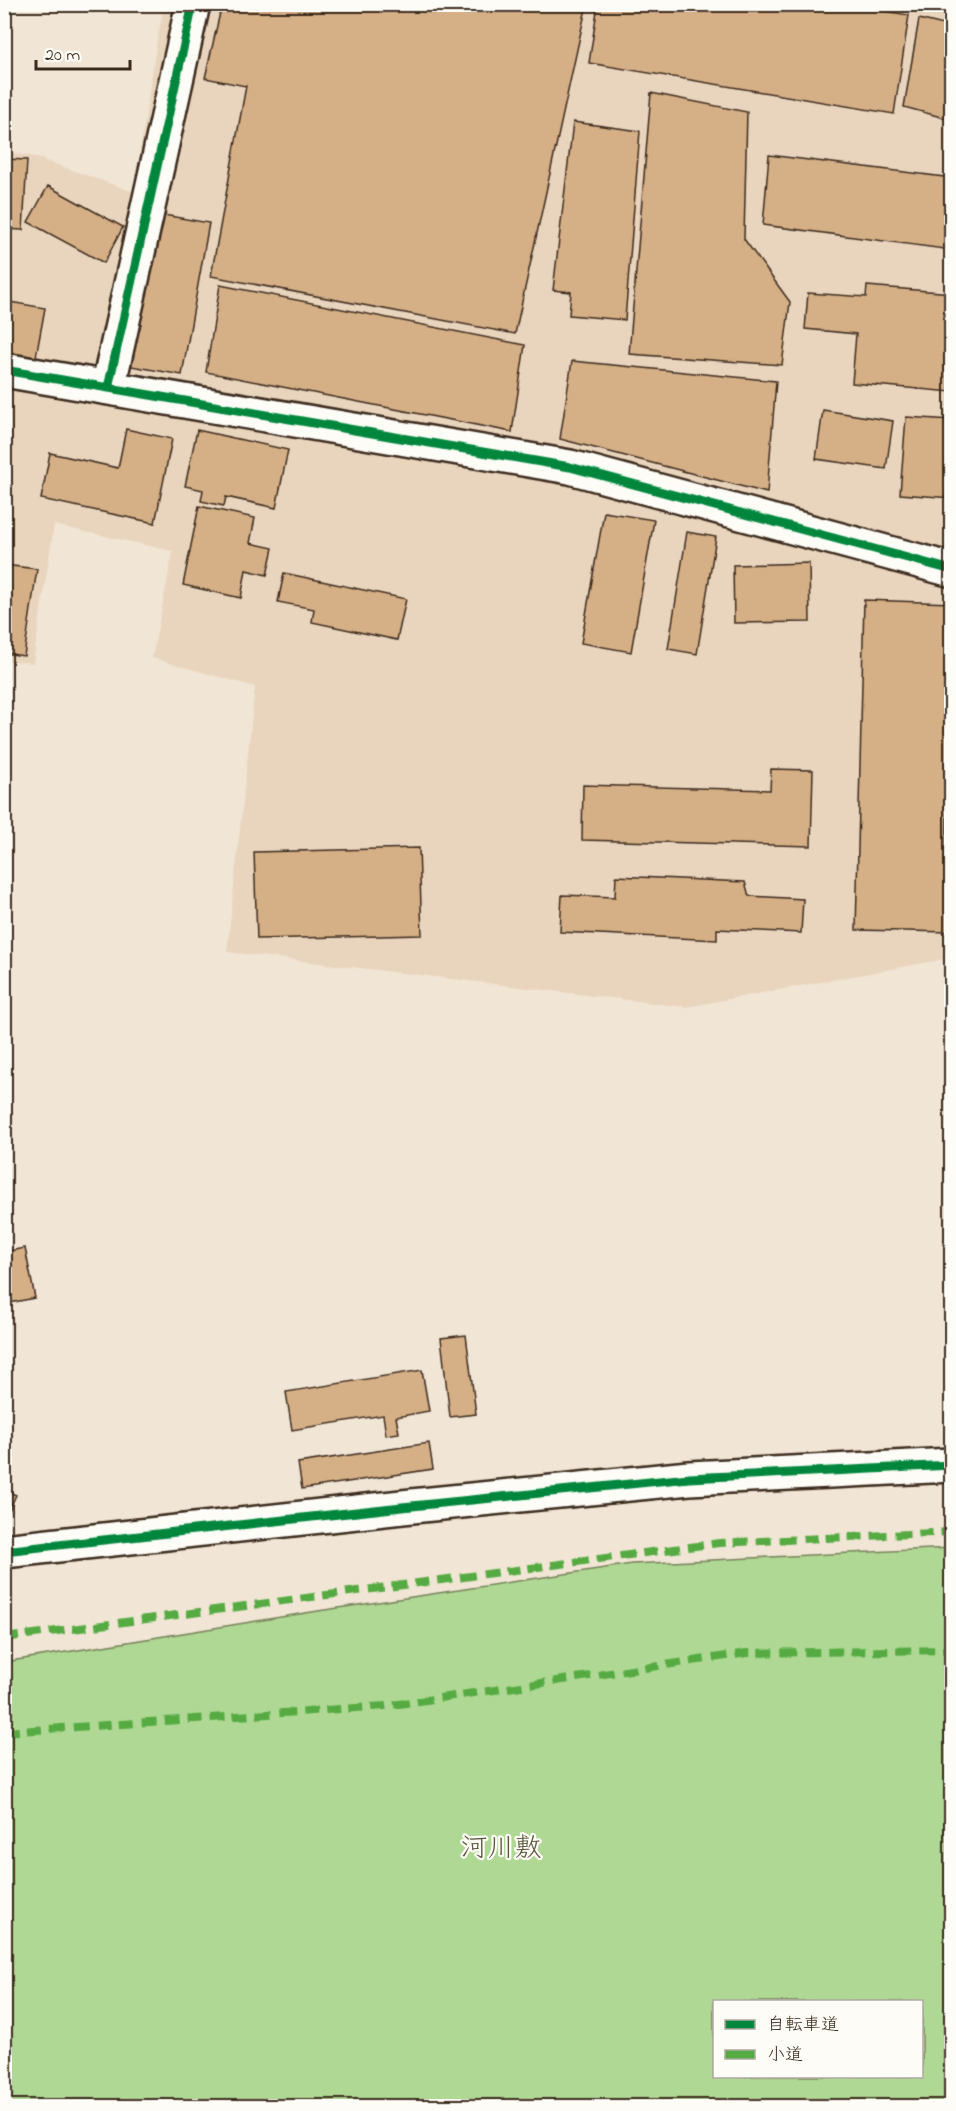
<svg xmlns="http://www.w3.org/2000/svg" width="956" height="2111" viewBox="0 0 956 2111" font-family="'Indie Flower','Klee One',sans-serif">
	<rect width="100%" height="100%" fill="#f1e5d5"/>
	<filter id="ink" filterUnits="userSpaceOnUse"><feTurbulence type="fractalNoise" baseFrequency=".0167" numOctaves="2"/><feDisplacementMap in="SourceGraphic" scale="12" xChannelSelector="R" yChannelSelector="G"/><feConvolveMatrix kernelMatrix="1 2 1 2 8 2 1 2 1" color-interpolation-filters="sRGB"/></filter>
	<g filter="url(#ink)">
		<!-- built -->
		<path fill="#e9d5bd" d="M923 4 951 10V958L686 1007 227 952 255 687 152 658 173 551 54 525 33 663 5 660V152L32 156 134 192 157 40 164 5Z"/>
		<!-- green -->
		<path fill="#afd894" stroke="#758159" stroke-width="1.5" fill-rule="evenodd" d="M951 1548V2106L5 2105V1662L318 1611 632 1564ZM714 2002H922V2076H714Z"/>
		<!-- building -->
		<path fill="#d5af86" stroke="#3b2a1e" stroke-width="1.5" d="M222 4H587L515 334 211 276 246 86 205 78Z
			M598 4H840L909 15 894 114 589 63Z
			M919 19 952 27V120L904 107Z
			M651 93 747 112 744 239 790 302 782 365 629 354Z
			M573 122 640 131 625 320 569 315 571 292 553 290Z
			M769 155 952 178V250L763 225Z
			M4 159 27 160 23 230 4 229Z
			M48 186 123 227 104 263 28 222Z
			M158 214 209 223 182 375 131 366Z
			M220 285 525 345 512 432 206 372Z
			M867 286 952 293V392L852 383 856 334 805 329 808 293 866 297Z
			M4 301 45 308 36 357 4 352Z
			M572 361 776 381 767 493 560 439Z
			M823 410 893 421 886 469 816 459Z
			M906 417 952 420V498L900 494Z
			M126 429 172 439 155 523 41 499 50 453 118 468Z
			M197 430 288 450 276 508 226 497 224 506 201 501 203 490 185 486Z
			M199 506 255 518 250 543 273 548 267 575 246 570 241 598 183 585Z
			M604 512 654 520 631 652 581 643Z
			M687 532 716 537 697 654 668 649Z
			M809 563 810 622 734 623 733 565Z
			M4 565 37 569 24 656 4 653Z
			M284 573 406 599 397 640 312 622 314 609 278 602Z
			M864 600 952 603 946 865H952V932L856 930Z
			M771 769 813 770 811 846 582 840 583 785 770 790Z
			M419 848 422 935 257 939 254 852Z
			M616 876 745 882 749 896 803 899 801 933 717 929V940L560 932 562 895 615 897Z
			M25 1248 35 1298 4 1304V1252Z
			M466 1335 476 1414 450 1417 441 1338Z
			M422 1370 429 1411 396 1417 399 1433 386 1435 383 1415 292 1430 286 1392Z
			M429 1443 433 1469 302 1489 298 1463Z
			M4 1490 16 1495 7 1515 4 1514Z"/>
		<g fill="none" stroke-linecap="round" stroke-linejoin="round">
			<!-- minor casing -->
			<g stroke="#3b2a1e" stroke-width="38">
				<path id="minor" d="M4 370 570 467 952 570
					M108 388 193 4
					M4 1551 402 1507 689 1478 952 1465"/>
			</g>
			<!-- minor -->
			<use href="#minor" stroke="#fdfcf7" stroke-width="33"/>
			<!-- quiet -->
			<path stroke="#55ab43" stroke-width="8" stroke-dasharray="15 8" stroke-linecap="butt" d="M4 1638 719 1543 952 1532
				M4 1732 385 1706 747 1653 952 1650"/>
			<!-- cycleway casing -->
			<g stroke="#fdfcf7" stroke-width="13">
				<path id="cycleway" d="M4 370 570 467 952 570
					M108 388 193 4
					M4 1551 402 1507 689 1478 952 1465"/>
			</g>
			<!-- cycleway -->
			<use href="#cycleway" stroke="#00873e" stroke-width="9"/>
		</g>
	</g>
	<g text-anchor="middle" stroke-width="4.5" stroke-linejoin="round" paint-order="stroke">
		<!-- park labels -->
		<g font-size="27" fill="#58563c" stroke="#fdfcf7">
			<text x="501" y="1856">河川敷</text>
		</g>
	</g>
	<!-- margin -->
	<rect width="956" height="2111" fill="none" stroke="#fdfcf7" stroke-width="24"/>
	<rect x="12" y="12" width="932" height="2087" fill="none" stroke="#3b2a1e" stroke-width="2" filter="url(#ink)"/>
	<!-- legend -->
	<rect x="713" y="2000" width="210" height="78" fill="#fdfcf7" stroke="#afa8a0" stroke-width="1.5"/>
	<rect x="725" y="2020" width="30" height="9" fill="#00873e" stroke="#afa8a0" stroke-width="1.5"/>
	<text x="767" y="2030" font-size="18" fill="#3b2a1e">自転車道</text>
	<rect x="725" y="2050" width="30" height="9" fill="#55ab43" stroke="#afa8a0" stroke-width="1.5"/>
	<text x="767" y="2060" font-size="18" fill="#3b2a1e">小道</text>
	<!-- scale -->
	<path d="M36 60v9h94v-9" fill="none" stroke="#3b2a1e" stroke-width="3"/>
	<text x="45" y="60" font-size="18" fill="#3b2a1e" stroke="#fdfcf7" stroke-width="4.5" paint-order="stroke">20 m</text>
</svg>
